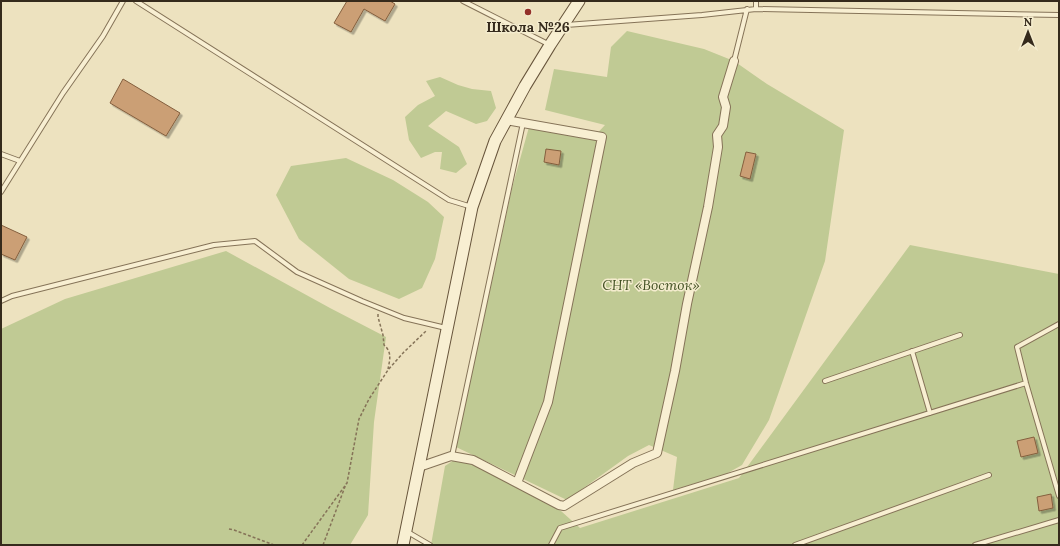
<svg xmlns="http://www.w3.org/2000/svg" width="1060" height="546" viewBox="0 0 1060 546" font-family="Lora,serif">
	<defs>
		<filter id="shadow"><feDropShadow dx="2.5" dy="2.5" stdDeviation="0" flood-color="#0004"/></filter>
	</defs>
	<rect width="100%" height="100%" fill="#ede2bf"/>
	<!-- green -->
	<path fill="#c0ca94" d="M627 31 704 49 734 61 767 84 844 130 825 261 769 420 742 465 726 474 673 490 677 457 649 445 628 456 567 500 456 447 512 188 529 127 591 140 605 125 545 110 554 69 607 77 611 47Z
		M440 77 458 85 472 89 491 91 496 108 487 121 476 124 446 111 428 126 459 147 467 164 456 173 440 169 442 152H435L421 158 409 140 405 117 418 105 435 96 426 81Z
		M346 158 393 180 428 202 444 217 435 259 422 288 399 299 349 279 299 239 276 195 291 166Z
		M910 245 1059 274V545H431L445 466 457 458 478 463 561 511 580 528 739 478Z
		M226 251 330 308 386 337 374 422 368 515 350 545H1V329L65 299Z"/>
	<!-- building -->
	<path fill="#cb9f75" stroke="#845f3e" filter="url(#shadow)" d="M347 1H390L395 4 385 21 364 9 351 32 334 23Z
		M123 79 180 113 166 136 110 103Z
		M546 149 561 151 559 165 544 162Z
		M746 152 756 154 750 179 740 176Z
		M1 225 27 237 15 260 1 254Z
		M1034 437 1038 453 1021 457 1017 441Z
		M1051 494 1053 508 1039 511 1037 497Z"/>
	<g fill="none" stroke-linecap="round" stroke-linejoin="round">
		<!-- lane casing -->
		<g stroke="#857358" stroke-width="6">
			<path id="lane" d="M136 1 449 200 472 207
				M463 1 550 45
				M756 1V9
				M566 25 702 15 756 9 1059 15
				M734 61 747 9
				M1 154 20 161
				M1 192 63 93 103 36 123 1
				M1 301 12 296 214 245 255 241 297 272 362 301 404 318 446 328
				M1059 324 1017 347 1026 383 1059 496
				M912 351 930 413
				M825 381 960 335
				M452 456 523 123
				M406 531 430 545
				M551 545 560 528 1026 383
				M795 545 989 475
				M975 545 1059 520"/>
		</g>
		<!-- street casing -->
		<g stroke="#857358" stroke-width="10">
			<path id="street" d="M506 120 602 137 548 402 517 483
				M419 467 451 456 473 460 559 505 564 506 633 463 657 453 675 371 687 304 708 207 718 147 717 135 723 126 726 107 723 97 734 61"/>
		</g>
		<!-- secondary casing -->
		<g stroke="#67543b" stroke-width="13">
			<path id="secondary" d="M403 545 472 207 495 141 525 86 550 45 579 1"/>
		</g>
		<!-- path -->
		<path stroke="#857358" stroke-width="1.5" stroke-dasharray="3 2" stroke-linecap="butt" d="M378 314V317L383 335 384 345C392 352 390 359 388 369
			M229 529 234 530 274 545
			M302 545 347 483 359 419 369 399 388 370 404 352 426 331
			M323 545 346 484"/>
		<!-- lane -->
		<use href="#lane" stroke="#f8efd2" stroke-width="4"/>
		<!-- street -->
		<use href="#street" stroke="#f8efd2" stroke-width="8"/>
		<!-- secondary -->
		<use href="#secondary" stroke="#f8efd2" stroke-width="11"/>
	</g>
	<!-- markers -->
	<circle fill="#933029" stroke="#f4ecce" stroke-width="1.5" cx="528" cy="12" r="4"/>
	<g text-anchor="middle" stroke-width="3" stroke-linejoin="round" paint-order="stroke">
		<!-- poi labels -->
		<g font-size="14" font-weight="bold" fill="#352a1c" stroke="#f4ecce">
			<text x="528" y="32">Школа №26</text>
		</g>
		<!-- park labels -->
		<g font-size="14" font-style="italic" fill="#425123" stroke="#f4ecce">
			<text x="651" y="290">СНТ «Восток»</text>
		</g>
	</g>
	<!-- border -->
	<rect width="1060" height="546" fill="none" stroke="#352a1c" stroke-width="4"/>
	<!-- north arrow -->
	<g transform="translate(1028 32)" stroke="#f4ecce" stroke-width="3" paint-order="stroke">
	<path d="M0-3L7 15L0 10L-7 15Z" fill="#352a1c"/>
	<text y="-6" font-size="11" font-weight="bold" text-anchor="middle" fill="#352a1c">N</text>
	</g>
</svg>
